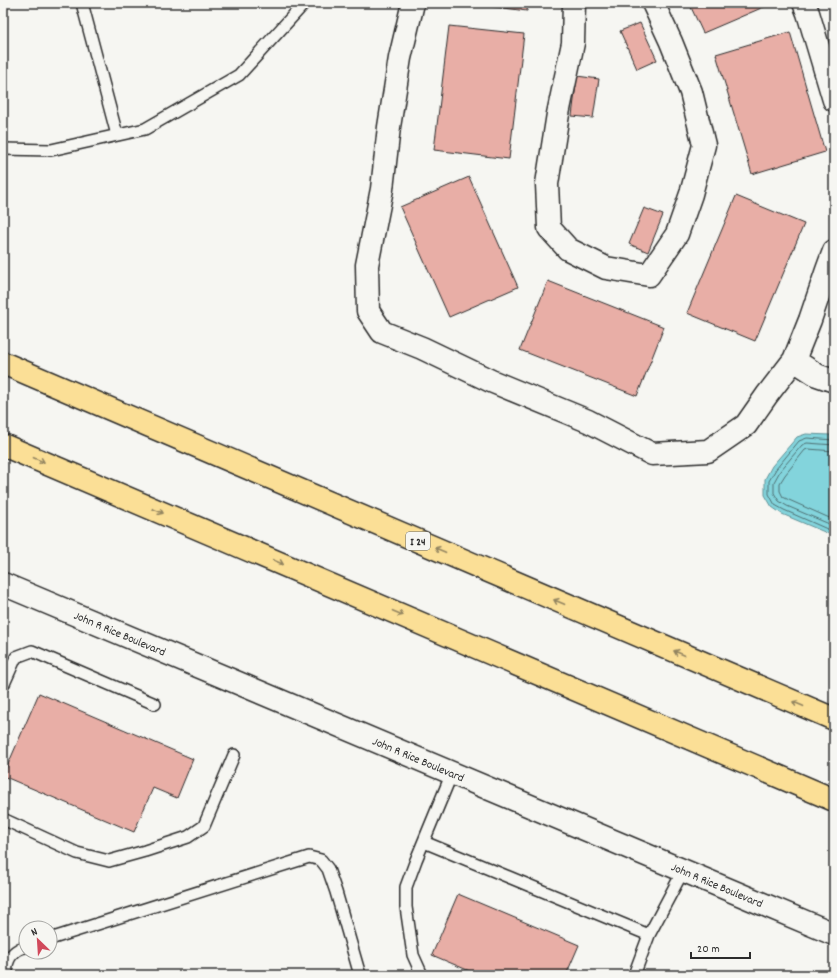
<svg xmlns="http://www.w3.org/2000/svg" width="837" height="978" viewBox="0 0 837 978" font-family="Dekko,sans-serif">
	<rect width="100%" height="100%" fill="#f6f6f2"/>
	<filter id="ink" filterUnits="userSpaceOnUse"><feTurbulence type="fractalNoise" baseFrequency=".025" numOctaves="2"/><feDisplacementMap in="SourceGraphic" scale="8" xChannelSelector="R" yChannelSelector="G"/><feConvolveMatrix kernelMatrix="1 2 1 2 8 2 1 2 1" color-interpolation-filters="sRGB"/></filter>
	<g filter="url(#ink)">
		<!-- water -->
		<path fill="#83d4dc" stroke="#609095" d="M806 434 830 435 834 436V536L782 514 772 507 765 495V479L772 466 797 437Z"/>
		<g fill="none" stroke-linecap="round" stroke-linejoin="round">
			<!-- shore -->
			<path stroke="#4e6f72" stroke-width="1" d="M834 440 807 438 799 441 776 469 769 481V494L775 505 784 510 834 532
				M834 445 807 443 802 445 780 471 774 482V493L779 501 787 506 834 526
				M834 451 808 449 805 450 785 475 780 483V491L783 497 789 500 834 520"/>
		</g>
		<!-- building -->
		<path fill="#e8aea6" stroke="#2b2b2b" d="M465 3H528L527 11Z
			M689 3H773L703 33Z
			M640 23 657 60 637 69 620 31Z
			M449 26 524 34 509 159 434 150Z
			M790 32 825 152 752 174 716 54Z
			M577 76 599 79 593 118 572 116Z
			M469 177 518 287 449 317 400 207Z
			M736 196 804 224 755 341 687 313Z
			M644 208 663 215 648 252 629 244Z
			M548 281 664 327 637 396 520 350Z
			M834 318V335L828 333Z
			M39 693 193 759 177 798 153 788 134 832 3 776Z
			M458 894 579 945 566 975H479L432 955Z"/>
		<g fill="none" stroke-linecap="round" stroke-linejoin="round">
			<!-- lane casing -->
			<g stroke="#2b2b2b" stroke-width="14">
				<path id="lane" d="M82 3 117 135
					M3 149 51 150 145 129 239 75 301 7 303 3
					M3 686 16 657 32 651 155 704
					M3 819 77 853 109 861 145 851 188 837 204 826 234 755
					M424 842 649 935
					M50 939 309 857 321 860 328 869 336 892 360 975
					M8 975C4 965 10 954 19 949 21 948 24 947 26 947
					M422 975 413 955 406 907V887L416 860 452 773
					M634 975 649 935 683 871"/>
			</g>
			<!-- street casing -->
			<g stroke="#2b2b2b" stroke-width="25">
				<path id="street" d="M413 3 400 58 389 127 382 189 367 265 368 311 382 332 422 348 491 381 588 421 652 454 708 451 746 425 767 395 794 360 817 375 834 381
					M574 3 573 43 558 114 547 184 549 228 568 249 606 268 649 275 677 234 691 194 704 145 691 92 671 42 653 3
					M804 3 808 13 834 100
					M794 360 810 320 827 270 834 251"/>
			</g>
			<!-- secondary casing -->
			<g stroke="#2b2b2b" stroke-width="25">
				<g id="secondary">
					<path id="s1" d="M3 584 834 934"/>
				</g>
			</g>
			<!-- highway casing -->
			<g stroke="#2b2b2b" stroke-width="25">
				<path id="highway" d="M3 363 834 719
					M3 445 834 800"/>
			</g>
			<!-- lane -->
			<use href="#lane" stroke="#f6f6f2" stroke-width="11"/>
			<!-- street -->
			<use href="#street" stroke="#f6f6f2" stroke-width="22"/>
			<!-- secondary -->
			<use href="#secondary" stroke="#f6f6f2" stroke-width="22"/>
			<!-- highway -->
			<use href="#highway" stroke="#fbdf96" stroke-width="22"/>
		</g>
		<!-- one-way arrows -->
		<defs><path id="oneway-shaft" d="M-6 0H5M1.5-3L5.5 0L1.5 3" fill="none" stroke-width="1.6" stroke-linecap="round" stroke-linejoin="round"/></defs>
		<g stroke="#938560">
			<use href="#oneway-shaft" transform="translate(39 460) rotate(23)"/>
			<use href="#oneway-shaft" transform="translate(158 511) rotate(23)"/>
			<use href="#oneway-shaft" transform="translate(440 550) rotate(-157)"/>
			<use href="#oneway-shaft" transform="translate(278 562) rotate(23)"/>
			<use href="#oneway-shaft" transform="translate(559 602) rotate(-157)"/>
			<use href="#oneway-shaft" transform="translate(398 613) rotate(23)"/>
			<use href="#oneway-shaft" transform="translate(679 653) rotate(-157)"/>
			<use href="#oneway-shaft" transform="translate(798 704) rotate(-157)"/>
		</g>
	</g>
	<g text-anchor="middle" stroke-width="3.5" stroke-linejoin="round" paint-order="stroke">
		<!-- shield labels -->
		<rect fill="#f6f6f2" stroke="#686867" stroke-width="1" x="406" y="532" width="24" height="18" rx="3"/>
		<g font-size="11" font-weight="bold" fill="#2b2b2b">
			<text x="418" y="545">I 24</text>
		</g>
		<!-- street labels -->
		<g font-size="12" fill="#2b2b2b" stroke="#f6f6f2">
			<text dy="4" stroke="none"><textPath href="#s1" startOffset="127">John R Rice Boulevard</textPath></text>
			<text dy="4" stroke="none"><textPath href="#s1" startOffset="451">John R Rice Boulevard</textPath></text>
			<text dy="4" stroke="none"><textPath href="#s1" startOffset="775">John R Rice Boulevard</textPath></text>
		</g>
	</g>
	<!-- margin -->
	<rect width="837" height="978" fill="none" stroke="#f6f6f2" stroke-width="16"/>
	<rect x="8" y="8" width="821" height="962" fill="none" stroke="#2b2b2b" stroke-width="1.5" filter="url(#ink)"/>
	<!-- north arrow -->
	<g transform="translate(38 940) rotate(335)"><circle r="19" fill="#f6f6f2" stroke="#a5a5a2"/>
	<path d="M0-3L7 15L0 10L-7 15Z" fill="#d1495b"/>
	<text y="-6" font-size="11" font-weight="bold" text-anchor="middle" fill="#2b2b2b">N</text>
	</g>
	<!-- scale -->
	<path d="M691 952v6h59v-6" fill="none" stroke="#2b2b2b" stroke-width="2"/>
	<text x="697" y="952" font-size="12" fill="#2b2b2b" stroke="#f6f6f2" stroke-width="3" paint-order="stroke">20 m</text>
</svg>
